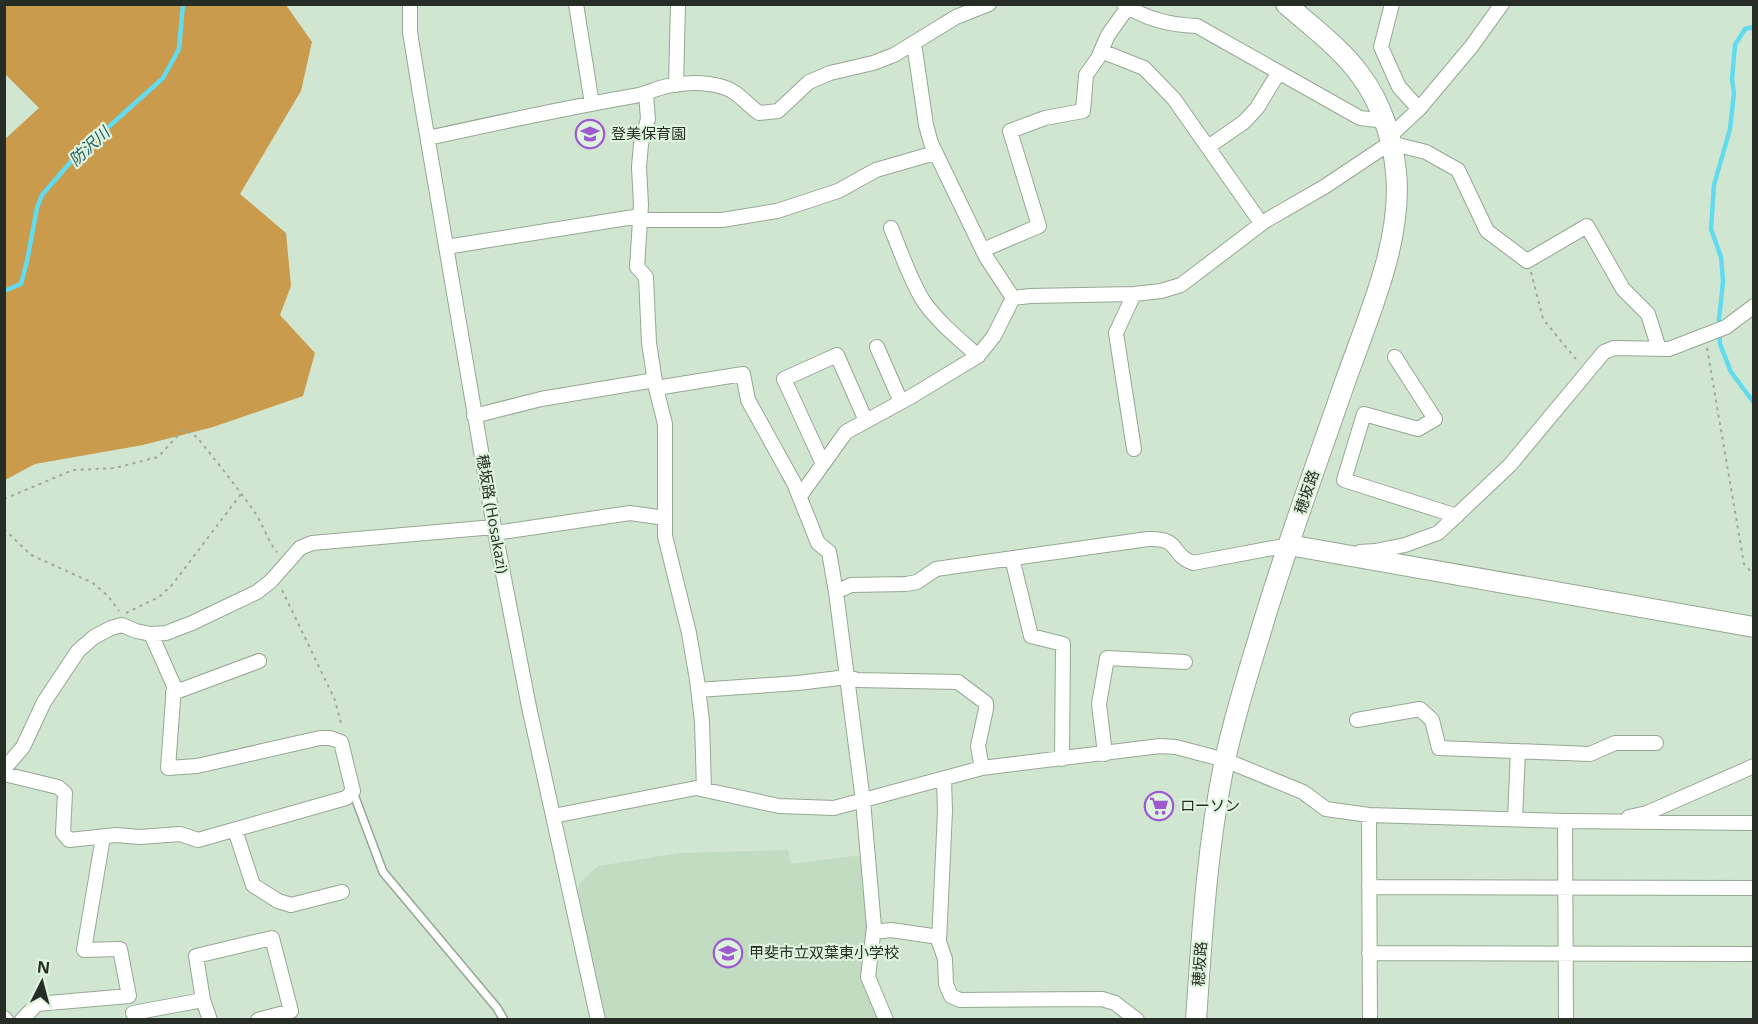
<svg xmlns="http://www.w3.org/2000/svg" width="1758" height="1024" viewBox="0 0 1758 1024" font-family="'Open Sans','Noto Sans JP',sans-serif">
	<rect width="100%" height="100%" fill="#d1e6d0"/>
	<!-- built -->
	<path fill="#c2dcc1" d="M788 850 791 864 862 855 869 929 862 978 881 1019H606L577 892 579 884 598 866 680 853Z"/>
	<!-- forest -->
	<path fill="#ca9b4d" d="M5 4 286 5 312 42 301 91 240 194 286 233 291 286 280 315 315 353 303 396 213 427 143 445 35 464 5 480V139L39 108 5 74Z"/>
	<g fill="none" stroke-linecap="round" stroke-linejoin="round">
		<!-- stream -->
		<path stroke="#62dbee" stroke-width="4.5" d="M1754 27 1745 29 1735 45 1732 79 1734 93 1730 129 1714 185 1711 229 1721 257 1723 281 1719 320 1720 344 1731 372 1754 403
			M4 291 21 284 27 261 37 208 42 195 75 157 163 78 179 49 183 4"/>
		<!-- lane casing -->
		<g stroke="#95a894" stroke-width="10">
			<path id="lane" d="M353 792 383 872 497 1008 504 1020"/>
		</g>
		<!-- street casing -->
		<g stroke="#95a894" stroke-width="16">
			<path id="street" d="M410 4V32L420 94 494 527 529 707 598 1020
				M576 4 592 104
				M1124 4C1146 20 1171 25 1197 26L1360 118 1386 121
				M914 43 926 125 931 143 986 257 1013 298
				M1101 51 1144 68 1174 99 1261 223
				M676 85 678 4
				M646 94 648 119 641 144 639 167 641 205 637 267 646 277 649 343 656 388 665 424V536L689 633 697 680 702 721 704 789
				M1419 109 1471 47 1502 4
				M1389 137 1419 109 1399 87 1381 47 1392 4
				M428 138C496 123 565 108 634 96 646 94 657 88 668 86 686 82 706 82 723 87 738 91 746 104 759 113L778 111 809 82 830 73 873 63 894 55 956 17 989 4
				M1208 147 1244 122 1257 108 1279 72
				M640 220H722L777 211 838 191 876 170 935 153
				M891 228C901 252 910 280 924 302 939 323 959 339 978 356
				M446 247 640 216
				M983 250 1039 226 1010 131 1045 118 1083 111 1086 75 1098 58 1108 35 1128 7
				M877 347 901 402
				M1395 357 1435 419 1418 429 1364 414 1344 480 1457 516
				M656 388 743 374 748 400 794 483 818 543 829 552 836 592 863 801 874 927 868 977 886 1020
				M474 416 541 399 655 380
				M1134 449 1116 333 1134 294
				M823 464 784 379 837 355 866 421
				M800 496 846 432 912 396 978 356 994 336 1013 298 1030 296 1134 294 1161 291 1181 285 1265 221 1324 187 1390 143 1426 152 1458 170 1487 231 1527 261 1587 226 1623 289 1648 314 1659 349
				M495 533 630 513 665 518
				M1360 552 1375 551 1405 545 1438 533 1510 465 1604 352 1614 348 1669 349 1726 327 1754 306
				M1012 558 1031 636 1063 644 1062 759
				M836 592 851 585 906 584 917 582 936 569 1148 539C1182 538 1169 554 1193 563L1289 545
				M698 690 798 683 847 677 857 680 958 682 986 703V709L978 746 982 768
				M173 693 259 661
				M1357 720 1420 709 1432 720 1439 748 1590 754 1615 743H1656
				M1105 754 1099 704 1107 658 1185 662
				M4 769 23 747 44 702 78 651 94 637 111 628 122 625 136 631 151 634 166 633 192 623 257 592 271 581 300 548 312 543 494 527
				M4 774 58 787 65 793 63 833 69 840 116 835 140 837 180 834 198 840 346 798 353 791 341 742 330 738H320L197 766 168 768 174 686 151 634
				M944 779 945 811 939 942 945 959 946 984 951 996 960 1000 1102 999 1115 1003 1137 1020
				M1369 815 1370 1020
				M553 816 696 788 779 806 834 808 982 768 1160 746 1176 747 1225 760 1303 792 1326 809 1369 815 1565 821 1754 823
				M1629 817 1647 813 1754 766
				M1515 819 1518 751
				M1565 821 1566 1020
				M235 830 253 885 278 901 291 905 342 892
				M1369 887 1754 888
				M874 932 891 930 939 937
				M1369 953 1754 954
				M133 1013 203 1000
				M4 1018 6 1020
				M22 1020 37 1004 129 996 120 949 84 950 103 837
				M210 1020 203 1000 196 956 272 938 291 1011 258 1020"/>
		</g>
		<!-- secondary casing -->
		<g stroke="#95a894" stroke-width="22">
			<path id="secondary" d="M1289 545 1754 627
				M1196 1020C1202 933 1207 846 1225 760 1234 718 1247 676 1260 634 1285 549 1316 466 1345 382 1368 317 1403 241 1396 172 1393 139 1381 103 1361 76 1341 48 1312 27 1286 4"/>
		</g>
		<!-- path -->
		<path stroke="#9bac9a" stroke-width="2" stroke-dasharray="3 4.5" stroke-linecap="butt" d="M1531 272 1543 319 1579 363
			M1707 348 1744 564 1754 575
			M4 499 73 470 115 468 158 457 182 431H187L197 437C216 461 236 486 254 511 263 524 267 540 277 552
			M4 529 31 555 93 583 108 596 119 611
			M282 590 335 700 342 727
			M126 613 159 597 172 585 241 494"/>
		<!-- lane -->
		<use href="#lane" stroke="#fff" stroke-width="7"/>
		<!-- street -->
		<use href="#street" stroke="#fff" stroke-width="14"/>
		<!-- secondary -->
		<use href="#secondary" stroke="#fff" stroke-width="20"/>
	</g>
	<!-- icons -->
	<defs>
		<g id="school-ring" transform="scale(1.5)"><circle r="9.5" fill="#def3dd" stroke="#9e5bd0" stroke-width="1.5"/><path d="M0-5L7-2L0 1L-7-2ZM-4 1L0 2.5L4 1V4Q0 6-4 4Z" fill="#9e5bd0"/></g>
		<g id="supermarket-ring" transform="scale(1.5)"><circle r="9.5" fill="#def3dd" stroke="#9e5bd0" stroke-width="1.5"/><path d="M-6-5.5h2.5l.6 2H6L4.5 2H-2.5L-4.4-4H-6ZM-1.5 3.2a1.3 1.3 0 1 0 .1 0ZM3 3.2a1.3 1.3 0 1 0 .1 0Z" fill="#9e5bd0"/></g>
	</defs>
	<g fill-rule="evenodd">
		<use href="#school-ring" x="590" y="134"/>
		<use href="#supermarket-ring" x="1159" y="806"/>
		<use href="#school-ring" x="728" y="953"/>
	</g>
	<g text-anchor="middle" stroke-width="4.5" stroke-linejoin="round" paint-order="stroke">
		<!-- poi labels -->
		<g font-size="15" fill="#252d24" stroke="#def3dd" text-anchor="start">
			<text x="611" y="139">登美保育園</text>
			<text x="1180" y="811">ローソン</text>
			<text x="749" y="958">甲斐市立双葉東小学校</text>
		</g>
		<!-- street labels -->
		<g font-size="15" fill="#252d24" stroke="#def3dd">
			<text transform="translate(1307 492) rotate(-71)" y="5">穂坂路</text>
			<text transform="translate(492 514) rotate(80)" y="5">穂坂路 (Hosakazi)</text>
			<text transform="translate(1200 964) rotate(-86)" y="5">穂坂路</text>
		</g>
		<!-- water labels -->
		<g font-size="16" font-style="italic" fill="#285c64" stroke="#def3dd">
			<text transform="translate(89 146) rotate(-43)" y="6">防沢川</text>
		</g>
	</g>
	<!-- border -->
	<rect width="1758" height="1024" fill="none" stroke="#252d24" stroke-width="12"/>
	<!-- north arrow -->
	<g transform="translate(42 982) rotate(6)" stroke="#def3dd" stroke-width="4.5" paint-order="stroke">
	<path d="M0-4.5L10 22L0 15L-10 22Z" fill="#252d24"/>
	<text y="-9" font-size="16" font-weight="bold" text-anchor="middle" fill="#252d24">N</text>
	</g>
</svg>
